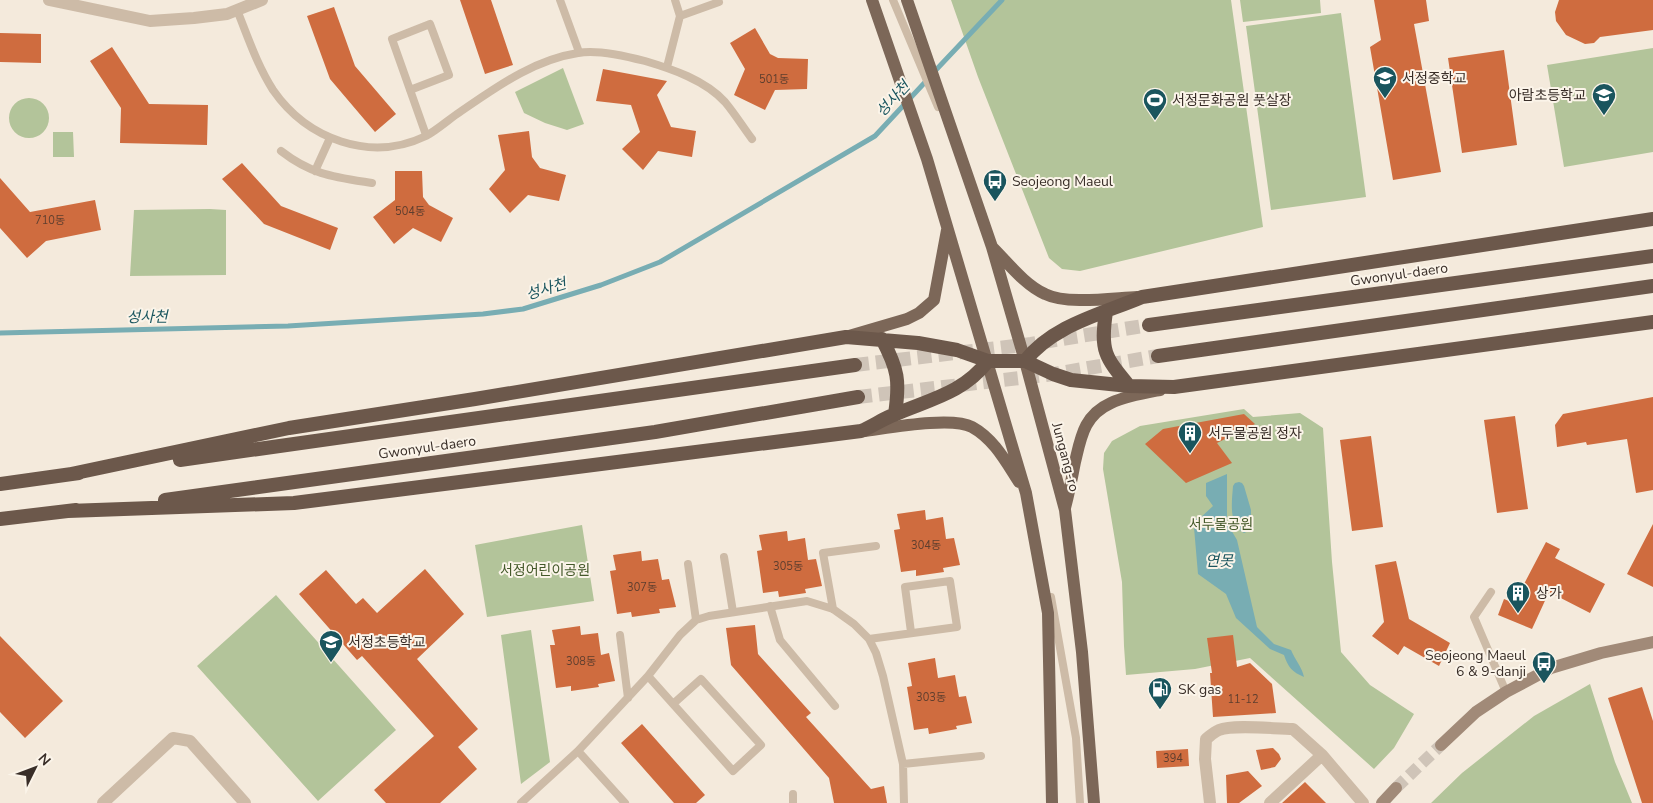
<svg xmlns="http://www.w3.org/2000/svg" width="1653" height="803" viewBox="0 0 1653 803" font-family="'Nunito Sans','Noto Sans KR',sans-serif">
	<rect width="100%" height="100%" fill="#f4eadc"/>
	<!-- green -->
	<path fill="#b3c49a" d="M951 0H1231L1263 227 1080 271 1062 269 1049 258 978 77Z
		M1240 0H1320L1321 13 1243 22Z
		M1341 13 1366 197 1271 210 1246 26Z
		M1653 48V152L1564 167 1547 65Z
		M563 68 584 124 567 130 545 123 524 113 515 92Z
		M9 118a20 20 0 1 1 40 0a20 20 0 1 1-40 0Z
		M53 132H73L74 157H53Z
		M210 209 226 210V275L130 276 134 210Z
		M1244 409 1253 417 1300 413 1323 428 1332 562 1341 652 1370 685 1414 714 1394 748 1374 769 1250 658 1195 669 1126 675 1124 646 1122 582 1103 469 1104 453 1112 441 1140 426Z
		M582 525 594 601 487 617 475 545Z
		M276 595 396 730 318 801 197 666Z
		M531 630 550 762 521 784 501 635Z
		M1590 684 1615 762 1632 803H1431L1462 773 1534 716Z"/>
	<!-- water -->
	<path fill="#78adb3" d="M1227 474V523L1237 540 1257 627 1274 644 1291 650C1295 660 1302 667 1304 677 1292 672 1288 667 1284 655L1270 649 1236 618 1226 594 1198 574 1193 516 1198 520 1213 506 1206 496V483Z
		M1239 482 1242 483 1244 486 1251 510V530L1244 533C1228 525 1232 501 1233 486L1235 483Z"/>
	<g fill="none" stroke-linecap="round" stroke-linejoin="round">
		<!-- stream -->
		<path stroke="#78adb3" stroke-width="5" d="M934 72 1002 0
			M0 333 288 326 483 314 523 309 601 285 660 262 875 136 928 79"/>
	</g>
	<!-- building -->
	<path fill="#cf6c3f" d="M460 0H491L513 65 485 74Z
		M1374 0H1426L1429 21 1414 24 1441 172 1393 180 1370 47 1381 40Z
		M1559 0H1653V30L1600 37 1594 43 1585 44 1566 35 1556 21 1555 12Z
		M334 7 355 66 396 114 375 132 330 79 307 16Z
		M755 28 770 54 778 58 808 59 807 89 775 90 765 110 734 95 745 69 730 43Z
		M0 33 41 34V63L0 62Z
		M112 47 149 104 208 105 207 145 120 143 121 108 90 61Z
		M1504 50 1517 145 1462 153 1448 58Z
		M603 69 667 81 657 95 671 127 696 131 692 157 658 151 643 170 622 149 640 132 631 105 596 101Z
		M529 131 532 157 540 168 566 175 559 201 528 195 510 213 489 189 505 170 498 135Z
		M242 163 281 206 338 228 330 250 264 224 222 179Z
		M395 171H422L423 197 429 205 453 218 441 242 413 228 394 244 373 217 395 200Z
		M0 178 30 212 95 200 101 230 46 241 27 258 0 228Z
		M1653 397V490L1636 493 1627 439 1587 445 1586 442 1557 447 1555 425 1563 414Z
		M1244 414 1255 424 1217 443 1232 463 1186 483 1145 444 1163 429Z
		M1515 416 1528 509 1497 513 1484 420Z
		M1371 436 1383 527 1352 531 1340 440Z
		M925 510 926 520 943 517 946 539 954 538 960 565 943 568 944 572 916 576V570L901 572 894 530 900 529 897 514Z
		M1653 524V587L1627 574Z
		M787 531 788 541 805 538 808 560 816 559 822 586 805 589 806 593 779 597 778 591 763 593 757 551 762 550 759 535Z
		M1546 542 1560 549 1555 558 1605 584 1590 613 1549 592 1532 629 1498 615 1504 599 1514 603Z
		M641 551 642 561 658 559 662 580 669 579 676 607 659 609 660 613 632 617 631 612 617 614 610 571 616 570 613 555Z
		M1396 561 1409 619 1450 643 1439 666 1404 646 1398 655 1372 636 1384 622 1375 565Z
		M425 569 464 614 417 659 478 729 458 747 477 769 440 803H386L374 790 434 736 362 656 357 660 299 594 326 570 356 604 363 598 377 613Z
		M755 625 758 654 811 713 806 717 871 789 884 786 887 803H834L829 778 731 665 726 628Z
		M580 626 581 635 598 633 601 655 609 653 615 681 598 684 599 687 571 691V686L556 688 550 645H555L552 630Z
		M1233 635 1237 667 1250 663 1272 684 1276 713 1213 717 1210 673H1212L1207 638Z
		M0 636 63 701 25 738 0 712Z
		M935 658 938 678 955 675 959 697 966 696 972 723 956 726 957 729 929 734 928 728 914 730 907 687 912 686 908 663Z
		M1642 687 1653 721V803H1642L1608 698Z
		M642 724 705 795 696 803H674L621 743Z
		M1273 748 1279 754 1281 759 1275 767 1261 770 1256 750Z
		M1188 749 1189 766 1157 768 1156 751Z
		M1248 771 1262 786 1239 803H1227L1226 775Z
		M1305 782 1326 803H1282Z"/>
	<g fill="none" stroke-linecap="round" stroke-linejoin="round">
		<!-- secondary-tunnel -->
		<path stroke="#cfc4b8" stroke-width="12" stroke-dasharray="12 6" stroke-linecap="butt" d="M1396 788 1441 745"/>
		<!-- trunk-tunnel -->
		<path stroke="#cfc4b8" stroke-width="14" stroke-dasharray="14 7" stroke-linecap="butt" d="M855 365 1031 344 1149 325
			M858 397 1054 374 1158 356"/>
		<!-- service -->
		<path stroke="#cdbba7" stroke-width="8" d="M560 0 579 52
			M893 0 938 107
			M237 10C248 37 257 65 273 90 307 139 370 163 426 136 437 130 447 121 457 114 494 89 532 60 578 53 597 49 626 56 645 61 672 69 705 80 725 102 735 114 743 127 752 139
			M680 16 719 2 718 0
			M667 67 680 16 675 0
			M410 90 449 75 430 24 392 39 426 135
			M281 151C312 175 334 177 372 183
			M315 171 330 138
			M724 557 733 612
			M688 564 696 620
			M1491 592 1474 617 1506 692
			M1051 597 1076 738 1080 803
			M770 606 780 640 835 706
			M833 609 823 553 876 546
			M620 635 628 698
			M869 639 957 627 950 581 905 587 911 632
			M648 676 733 771 761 745 701 679 673 704
			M578 751 625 803
			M903 764 981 756
			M793 794V803
			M521 803 578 751 648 676 680 635 696 620 709 616 807 601 833 609 854 624 869 639 876 653 883 676 903 764 904 803"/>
		<!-- minor -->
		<path stroke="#cdbba7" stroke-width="12" d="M103 803 173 738 190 741 245 803
			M1210 803 1205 759 1206 739C1210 736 1214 732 1219 730 1234 724 1275 729 1293 729L1322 755 1363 803
			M1270 803 1322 755"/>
		<!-- tertiary -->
		<path stroke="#cdbba7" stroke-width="12" d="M49 0 150 21 194 18 227 14 262 0"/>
		<!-- secondary -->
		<path stroke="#a18a78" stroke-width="12" d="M1441 745 1476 712 1506 692 1551 668 1601 653 1653 642
			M1382 803 1396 788"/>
		<!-- primary -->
		<path stroke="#7c6758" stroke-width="12" d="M872 0 927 159 1026 493 1048 613 1052 803
			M907 0 992 247 1025 361 1065 510 1082 652 1094 803
			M993 248C1009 264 1025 285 1045 294 1067 305 1113 298 1137 297
			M849 336 907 319 919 313 934 300 947 230
			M864 431C888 428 952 416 972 427 994 439 1006 462 1019 482
			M1065 508C1069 493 1072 478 1075 462 1081 437 1084 415 1111 403 1126 396 1144 393 1160 390"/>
		<!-- trunk -->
		<path stroke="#6c584b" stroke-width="14" d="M1106 312C1100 351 1105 357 1129 386
			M1149 325 1653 256
			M882 339C898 369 900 381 895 414
			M1158 356 1653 286
			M1025 361C1053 325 1102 314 1142 297L1653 219
			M180 460 855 365
			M71 474 289 428 475 399 846 337 918 343 957 350 988 361H1025L1053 374 1071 380 1129 386 1174 387 1653 322
			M0 484 79 473
			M165 500 655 432 858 397
			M68 511 294 503 861 431C873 426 884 418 896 414 931 399 963 393 988 361
			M0 519 76 510"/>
	</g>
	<!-- icons -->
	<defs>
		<g id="school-pin" transform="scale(1.25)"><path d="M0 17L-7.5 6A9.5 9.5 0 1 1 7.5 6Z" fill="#1a555e" stroke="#fbf4e9"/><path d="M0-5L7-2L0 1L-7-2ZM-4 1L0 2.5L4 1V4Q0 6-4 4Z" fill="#fff"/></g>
		<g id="stadium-pin" transform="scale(1.25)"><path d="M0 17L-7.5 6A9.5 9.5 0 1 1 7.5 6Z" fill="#1a555e" stroke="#fbf4e9"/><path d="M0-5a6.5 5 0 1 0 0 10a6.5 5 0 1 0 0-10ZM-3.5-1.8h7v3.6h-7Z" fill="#fff"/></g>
		<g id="bus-pin" transform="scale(1.25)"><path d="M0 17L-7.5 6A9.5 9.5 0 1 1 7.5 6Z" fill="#1a555e" stroke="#fbf4e9"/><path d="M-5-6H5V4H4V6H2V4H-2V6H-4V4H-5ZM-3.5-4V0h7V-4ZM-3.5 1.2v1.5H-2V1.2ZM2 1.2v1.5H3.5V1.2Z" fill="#fff"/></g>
		<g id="building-pin" transform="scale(1.25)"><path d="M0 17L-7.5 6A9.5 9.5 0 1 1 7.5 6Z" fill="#1a555e" stroke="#fbf4e9"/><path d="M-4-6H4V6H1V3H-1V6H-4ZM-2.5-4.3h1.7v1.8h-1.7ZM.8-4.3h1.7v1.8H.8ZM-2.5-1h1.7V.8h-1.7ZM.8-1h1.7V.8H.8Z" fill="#fff"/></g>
		<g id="fuel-pin" transform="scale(1.25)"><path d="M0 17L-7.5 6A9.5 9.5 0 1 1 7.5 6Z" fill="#1a555e" stroke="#fbf4e9"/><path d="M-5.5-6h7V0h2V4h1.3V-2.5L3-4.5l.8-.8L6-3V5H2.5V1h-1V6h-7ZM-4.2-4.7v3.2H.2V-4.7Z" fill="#fff"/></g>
	</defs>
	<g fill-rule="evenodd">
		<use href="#school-pin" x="1385" y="78"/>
		<use href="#school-pin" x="1604" y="95"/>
		<use href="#stadium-pin" x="1155" y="100"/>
		<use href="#bus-pin" x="995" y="181"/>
		<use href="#building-pin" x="1190" y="433"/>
		<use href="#building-pin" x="1518" y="593"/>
		<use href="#school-pin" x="331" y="642"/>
		<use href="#bus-pin" x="1544" y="663"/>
		<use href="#fuel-pin" x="1160" y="689"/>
	</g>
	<g text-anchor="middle" stroke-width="4" stroke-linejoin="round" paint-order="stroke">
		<!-- number labels -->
		<g font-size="11" fill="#5e3e2e">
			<text x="774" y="83">501동</text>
			<text x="410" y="215">504동</text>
			<text x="50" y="224">710동</text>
			<text x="926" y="549">304동</text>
			<text x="788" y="570">305동</text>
			<text x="642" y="591">307동</text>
			<text x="581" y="665">308동</text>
			<text x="931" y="701">303동</text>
			<text x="1243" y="703">11-12</text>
			<text x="1173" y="762">394</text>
		</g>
		<!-- poi labels -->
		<g font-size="14" fill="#392e28" stroke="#fbf4e9" text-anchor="start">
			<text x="1402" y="83">서정중학교</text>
			<text x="1586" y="100" text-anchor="end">아람초등학교</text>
			<text x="1172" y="105">서정문화공원 풋살장</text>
			<text x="1012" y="186">Seojeong Maeul</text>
			<text x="1208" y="438">서두물공원 정자</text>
			<text x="1536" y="598">상가</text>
			<text x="348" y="647">서정초등학교</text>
			<text x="1526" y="660" text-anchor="end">Seojeong Maeul<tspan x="1526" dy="16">6 &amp; 9-danji</tspan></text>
			<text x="1178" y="694">SK gas</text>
		</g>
		<!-- street labels -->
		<g font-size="14" fill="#392e28" stroke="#fbf4e9">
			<text transform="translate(1399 274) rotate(-8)" y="5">Gwonyul-daero</text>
			<text transform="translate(427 447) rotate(-8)" y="5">Gwonyul-daero</text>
			<text transform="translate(1066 457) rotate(75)" y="5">Jungang-ro</text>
		</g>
		<!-- park labels -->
		<g font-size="14" fill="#44592a" stroke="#fbf4e9">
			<text x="1221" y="529">서두물공원</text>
			<text x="545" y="575">서정어린이공원</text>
		</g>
		<!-- water labels -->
		<g font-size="15" font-style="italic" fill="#1a555e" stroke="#fbf4e9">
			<text transform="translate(893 99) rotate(-47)" y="5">성사천</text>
			<text transform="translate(546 289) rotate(-17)" y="5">성사천</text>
			<text transform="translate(147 317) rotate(-1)" y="5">성사천</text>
			<text x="1219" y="566">연못</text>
		</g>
	</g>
	<!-- north arrow -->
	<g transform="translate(35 768) rotate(48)" stroke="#fbf4e9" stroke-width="4" paint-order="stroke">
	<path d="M0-4L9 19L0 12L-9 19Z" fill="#392e28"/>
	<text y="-8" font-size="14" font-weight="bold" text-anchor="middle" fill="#392e28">N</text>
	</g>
</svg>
